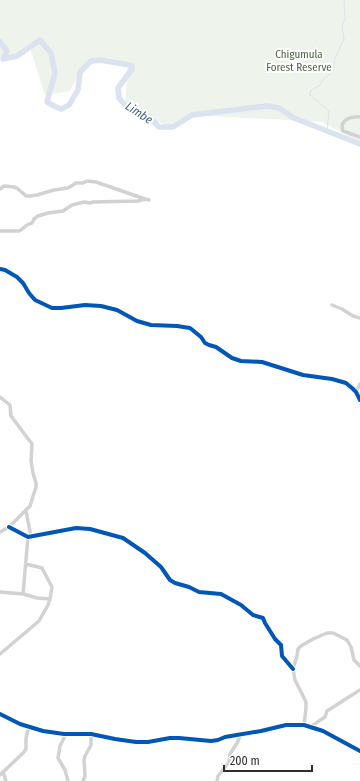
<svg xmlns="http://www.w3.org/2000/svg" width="360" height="781" viewBox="0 0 360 781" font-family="'Fira Sans Condensed',sans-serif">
	<rect width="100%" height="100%" fill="#fff"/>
	<!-- green -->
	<path fill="#eef3ec" d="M0 0H360V142L322 122 191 115 174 128 125 109 128 62 84 64 70 91 45 95 30 48 2 60 0 57Z"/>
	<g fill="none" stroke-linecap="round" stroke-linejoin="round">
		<!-- stream -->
		<path stroke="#dae3ef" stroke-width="1" d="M327 131 329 111 310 95 311 90 319 86 324 79 333 71 335 58 344 39 342 26 345 19 344 0"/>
		<!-- river -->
		<path stroke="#dae3ef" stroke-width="5.5" d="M0 42 7 51 3 59 17 56 40 40 51 53 55 73 47 102 54 106 61 109 69 105 78 90 80 72 91 61 100 60 129 65 132 66V69L118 88 119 98 125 105 151 119 159 127H173L192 115 267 106 279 108 294 118 360 144"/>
		<!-- minor -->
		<path stroke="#d2d2d2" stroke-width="3.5" d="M360 117C351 116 339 120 343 131L360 137
			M0 189 4 186 14 187 17 188 26 196H30L37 195 54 190 68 188 76 183H83L87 181 96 182 145 199
			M0 231H19L21 230 27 225 32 223 34 219 38 216 48 213 63 211 72 205 84 202 90 203 93 202 138 201 145 199 149 200
			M0 269 5 270 17 277 23 283 29 293 35 300 52 308H61L85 305 101 306 117 310 137 321 151 325 177 326 190 328 201 337 205 343 209 345 216 347 232 358 241 361 262 362 303 375 332 379 346 383 352 388 356 392 360 400
			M332 305 342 309 353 316 360 318
			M356 392 360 384
			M0 397 10 405 11 416 32 444 31 461 33 473 36 483V487L30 506 9 527 0 532
			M26 511 31 537
			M9 527 28 537 76 528 90 529 123 538 145 553 161 567 170 580 175 583 189 587 199 592 221 594 241 605 253 615 263 618 265 623 275 639 281 645 282 656 293 669
			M26 564 42 568 52 587 50 599
			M0 592 23 594
			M0 654 39 621 48 605 50 599 37 598 23 594 28 537
			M0 714 20 724 43 731 64 734H91L115 739 136 742H148L170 738H179L211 741 218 740 225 737 261 731 286 725H304L323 731 360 751
			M304 725 306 708V702L295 680 293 669 297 656 298 649 301 646 313 639 327 633H333L347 640 351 647 354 660 360 666
			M310 727 325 717 327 711 360 690
			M64 734V738L60 746 58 758 65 770 68 781
			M3 772 6 781
			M0 775 24 752 26 749V738L29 726
			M83 781 85 776 84 760 85 756 91 745V734
			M217 781 218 776 229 762 230 754 237 743 241 734"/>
		<!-- cycleway casing -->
		<g stroke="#fff" stroke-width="6">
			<path id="cycleway" d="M0 269 5 270 17 277 23 283 29 293 35 300 52 308H61L85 305 101 306 117 310 137 321 151 325 177 326 190 328 201 337 205 343 209 345 216 347 232 358 241 361 262 362 303 375 332 379 346 383 352 388 356 392 360 400
				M9 527 28 537 76 528 90 529 123 538 145 553 161 567 170 580 175 583 189 587 199 592 221 594 241 605 253 615 263 618 265 623 275 639 281 645 282 656 293 669
				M0 714 20 724 43 731 64 734H91L115 739 136 742H148L170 738H179L211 741 218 740 225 737 261 731 286 725H304L323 731 360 751"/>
		</g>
		<!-- cycleway -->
		<use href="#cycleway" stroke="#0057b8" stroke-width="4"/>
	</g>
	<g text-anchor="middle" stroke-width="4" stroke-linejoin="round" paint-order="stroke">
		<!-- park labels -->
		<g font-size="11" fill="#4a653f" stroke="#fff">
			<text x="299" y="58">Chigumula<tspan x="299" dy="13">Forest Reserve</tspan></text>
		</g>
		<!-- water labels -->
		<g font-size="12" font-style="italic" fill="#436288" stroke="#fff">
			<text transform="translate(139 113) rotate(33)" y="4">Limbe</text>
		</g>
	</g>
	<!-- scale -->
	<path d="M224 765v6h88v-6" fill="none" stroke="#2d2d2d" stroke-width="2"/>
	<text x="230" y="765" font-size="12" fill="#2d2d2d" stroke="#ffffff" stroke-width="3" paint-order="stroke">200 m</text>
</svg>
